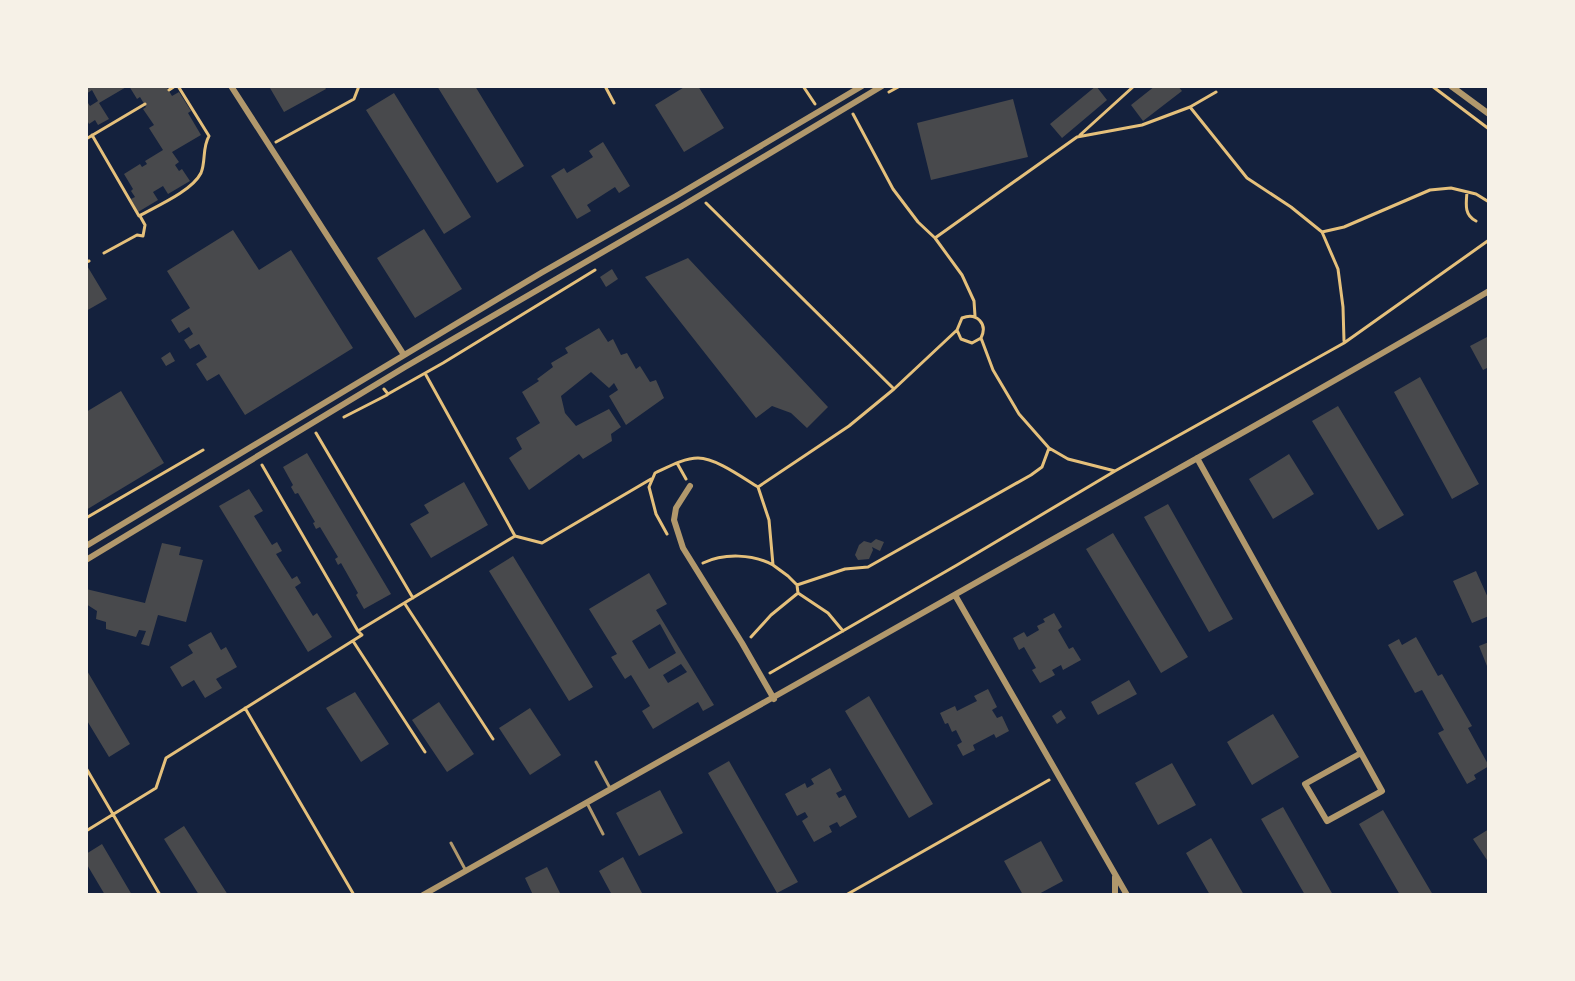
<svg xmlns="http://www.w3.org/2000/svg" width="1575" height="981" viewBox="0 0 1575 981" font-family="'Nunito Sans',sans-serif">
	<rect width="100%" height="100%" fill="#14213d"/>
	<!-- building -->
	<path fill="#48494c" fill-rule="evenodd" d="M86 86H128L99 103 109 119 98 125 95 120 89 124 88 122 86 123V100L90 106 98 101 92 90 86 94Z
		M129 86H166L172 96 179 92 191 111 188 113 201 135 172 152 179 162 175 165 179 171 182 169 190 181 168 194 163 186 153 192 158 200 138 212 131 199 135 197 131 191 133 189 124 174 140 164 142 167 147 164 145 161 163 150 149 128 154 125 143 109 146 107 140 97 137 99Z
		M273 86H324L326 89 284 112 270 88Z
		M437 86H475L524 166 497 183Z
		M686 86H698L724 128 684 152 655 105Z
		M1096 86 1107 100 1062 138 1050 124Z
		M1155 86H1178L1182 91 1143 121 1131 105Z
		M394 93 471 217 444 234 366 110Z
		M1013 99 1028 157 931 180 917 123Z
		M603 142 630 186 619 193 615 187 587 205 591 211 577 219 551 176 564 168 567 173 593 157 589 151Z
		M424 229 462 289 415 318 377 258Z
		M233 230 259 270 291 250 353 348 245 415 219 374 207 381 196 364 207 357 199 344 190 349 184 340 193 334 189 327 179 333 171 320 190 308 167 271Z
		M688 258 828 407 807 428 791 413 772 406 756 418 645 277Z
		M86 264 107 299 86 311Z
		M612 269 618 279 606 287 600 277Z
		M599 328 608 342 613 339 621 355 627 353 636 369 640 366 650 382 656 380 664 398 626 425 609 396 618 390 614 383 609 388 591 372 561 396 565 413 576 426 609 409 621 427 611 434 612 441 583 459 579 454 529 490 509 458 522 449 516 438 540 423 522 392 539 381 537 379 553 367 551 363 568 353 565 348Z
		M1489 336V367L1483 370 1470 346Z
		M170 352 175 361 166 366 161 358Z
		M1420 377 1479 484 1452 499 1394 392Z
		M121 391 164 463 86 510V412Z
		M1338 406 1404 515 1378 530 1312 421Z
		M307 453 391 594 364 609 356 595 358 593 341 563 338 565 335 559 338 557 320 527 316 529 313 523 315 522 298 493 295 494 291 487 293 485 283 467Z
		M1289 454 1314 494 1273 519 1249 479Z
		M464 482 488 525 431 558 410 524 429 513 424 505Z
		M249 489 263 511 254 516 272 545 277 542 282 551 276 554 292 579 297 576 301 583 295 587 313 616 317 613 332 637 308 652 219 506Z
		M1168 504 1233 619 1209 632 1144 517Z
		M1113 533 1188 657 1161 673 1086 549Z
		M876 539 884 542 880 551 872 547 873 550 869 559 858 560 855 555 859 545 864 541 871 543Z
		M162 543 181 547 179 555 203 560 186 622 158 615 149 646 141 644 146 631 139 630 136 637 106 629V622L96 619 97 611 86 604V589L145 603Z
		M513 556 593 687 569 701 489 571Z
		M1476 571 1489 600V616L1472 623 1453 581Z
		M649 573 667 604 656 610 714 705 703 711 698 702 653 729 642 711 650 706 631 675 625 679 611 657 617 654 589 609ZM660 624 676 653 649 669 632 641ZM681 664 687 672 668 683 663 675Z
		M1054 613 1062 627 1058 630 1069 649 1073 647 1081 660 1063 670 1061 665 1052 670 1055 675 1040 683 1032 670 1036 668 1024 647 1019 650 1013 638 1024 632 1027 637 1039 630 1037 626 1045 622 1043 619Z
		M211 632 221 650 226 647 237 667 216 679 222 688 205 698 194 680 182 687 170 667 193 653 188 645Z
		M1416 637 1438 676 1442 674 1472 726 1468 728 1489 766 1474 775 1476 779 1467 784 1438 733 1444 730 1422 690 1415 693 1388 645 1399 639 1402 645Z
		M1489 642V671L1479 646Z
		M86 669 130 744 109 757 86 719Z
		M1129 680 1137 694 1098 715 1091 702Z
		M988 689 997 707 992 710 997 718 1002 716 1009 731 996 738 994 734 973 745 975 750 963 756 957 745 962 742 956 730 952 732 948 723 945 724 940 713 955 706 957 711 977 701 974 696Z
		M355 692 389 744 361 762 326 708Z
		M869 696 933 804 909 818 845 711Z
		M439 702 474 754 447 772 412 720Z
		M530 708 561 755 530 775 499 728Z
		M1061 710 1066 718 1057 724 1052 716Z
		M1273 714 1299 757 1252 785 1227 742Z
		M729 761 798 882 777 893 708 773Z
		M1172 763 1196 805 1158 825 1135 783Z
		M830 768 842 790 836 793 839 798 845 795 857 817 840 827 837 822 829 826 832 832 814 842 802 821 808 817 805 812 797 816 785 794 805 783 807 788 814 784 811 779Z
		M660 790 683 833 639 856 616 813Z
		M1283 807 1333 895H1305L1261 819Z
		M1383 810 1433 895H1400L1359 824Z
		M184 826 228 895H199L164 839Z
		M1489 829V863L1473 839Z
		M1211 838 1244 895H1210L1186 853Z
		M1041 841 1063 881 1037 895H1023L1004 861Z
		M102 844 132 895H105L86 863V854Z
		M623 857 643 895H612L599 871Z
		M547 867 561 895H533L525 878Z"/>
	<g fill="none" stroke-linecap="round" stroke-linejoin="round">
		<!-- path -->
		<path stroke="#e5c07b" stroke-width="3" d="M605 86 614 103
			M803 86 815 104
			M1432 86 1489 129
			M169 90 175 86
			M889 92 900 86
			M1190 107 1247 178 1291 207 1322 232 1344 227 1430 190 1451 188 1476 194 1489 202
			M853 114 893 189 918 222 935 238 962 275 974 301 975 316
			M92 135 139 216C157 206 192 191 201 173 206 161 202 148 209 136L178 86
			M1080 135 1134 86
			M86 139 145 104
			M276 142 354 99 359 86
			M1467 192C1466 204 1464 215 1476 221
			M706 203 894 389
			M1322 232 1338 269 1343 307 1344 341
			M935 238 1077 137 1142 125 1190 107 1216 92
			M104 253 137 235 143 236 145 225 140 216
			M86 262 89 261
			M981 338 972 343 961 339 957 330 962 318C977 312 988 324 981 338L993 370 1019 414 1049 448
			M426 375 515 536
			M384 389 388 394 443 363 595 270
			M344 417 387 395
			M316 433 413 598
			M677 463 686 479
			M262 465 358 631
			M758 487 849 426 894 389 957 330
			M86 518 203 450
			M667 534 656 514 649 487 655 473C668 467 684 458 698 458 716 458 743 478 758 487L769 520 773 565 788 576 797 585
			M703 563C724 553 753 554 773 565
			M798 593 828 613 843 631
			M405 604 493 739
			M751 637 771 615 798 593 797 585 845 569 868 567 1031 475 1042 467 1049 448 1068 459 1115 471 1344 343 1489 240
			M353 641 425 752
			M770 673 957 565 1115 471
			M245 708 354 895
			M86 768 160 895
			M86 831 156 788 166 758 362 635 358 631 515 536 542 543 651 479
			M846 895 1049 780"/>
		<!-- service -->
		<path stroke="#b1986c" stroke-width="3" d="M596 762 611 790
			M587 803 603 834
			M451 843 466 871"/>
		<!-- minor -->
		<path stroke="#b1986c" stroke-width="6" d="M231 86 404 355
			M1451 86 1489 114
			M1197 458 1361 753 1382 791 1327 821 1305 784 1361 753
			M690 486 676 508 674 520 683 548 742 643 774 699
			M86 546 541 273 676 196 862 86
			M86 560 405 367 682 206 882 86
			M955 595 1127 895
			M1115 877V895
			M423 895C627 781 830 665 1034 550 1186 464 1339 380 1489 291"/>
	</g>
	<!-- border -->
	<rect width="1575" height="981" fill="none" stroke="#f6f1e7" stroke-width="176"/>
</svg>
